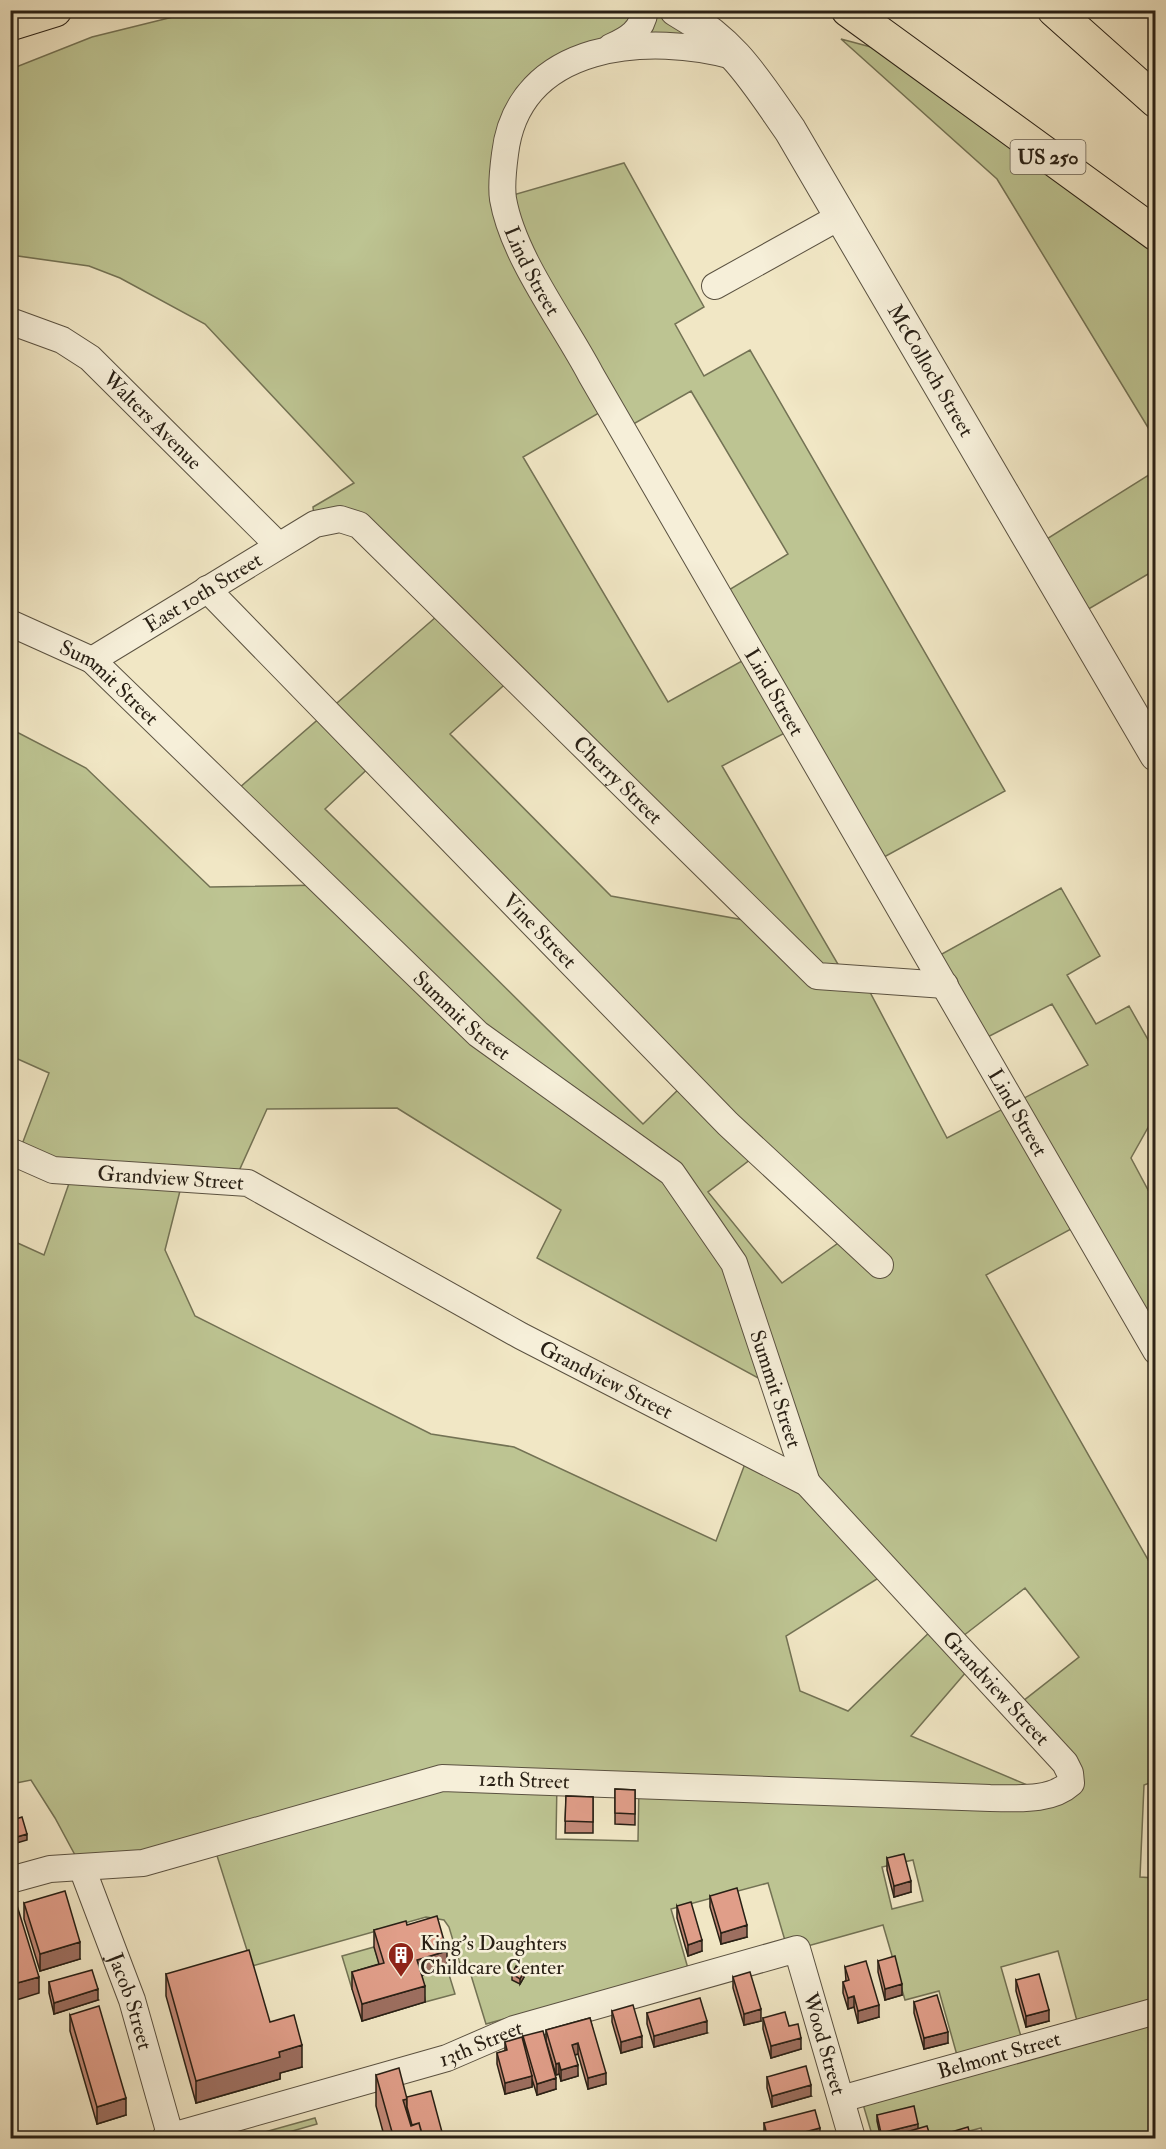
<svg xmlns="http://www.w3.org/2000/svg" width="1166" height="2149" viewBox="0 0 1166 2149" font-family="'IM FELL Double Pica',serif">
	<rect width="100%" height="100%" fill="#f1e7c5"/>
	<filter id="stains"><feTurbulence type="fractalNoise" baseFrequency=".00333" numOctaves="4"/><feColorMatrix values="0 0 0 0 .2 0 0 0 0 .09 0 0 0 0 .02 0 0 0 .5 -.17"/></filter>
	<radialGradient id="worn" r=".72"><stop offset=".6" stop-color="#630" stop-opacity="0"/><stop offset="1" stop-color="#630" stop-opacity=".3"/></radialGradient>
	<!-- green -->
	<path fill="#bdc492" stroke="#737254" stroke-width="1.5" fill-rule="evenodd" d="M676 10 722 41 617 49 526 99 503 198 624 163 704 307 675 324 704 376 750 350 1005 791 875 862 796 727 722 766 846 978 863 979 947 1138 1088 1065 1052 1004 978 1042 931 960 1061 888 1100 956 1067 975 1096 1024 1129 1006 1155 1052V1115L1131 1158 1155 1203V1351L1082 1223 986 1275 1155 1572V1781L1144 1785 1140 1877 1155 1878V2138H984L981 2128 943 2138H873L860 2094 960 2066 939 1991 905 2000 883 1925 797 1949 786 1944 768 1883 671 1909 691 1979 555 2005 486 2024 470 1972 463 1974 449 1927 444 1920 426 1917 252 1966 213 1843 82 1868 55 1818 31 1780 11 1784V1240L44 1255 73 1172 18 1155 49 1073 11 1056V729L86 768 210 887 324 885 231 795 444 610 359 525 315 524 313 507 354 483 205 324 120 278 89 266 11 255V69L92 37 197 11ZM691 391 788 554 719 596 753 655 668 702 523 457 609 407 623 430ZM513 677 761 923 611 896 450 734ZM375 762 686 1082 643 1124 325 809ZM397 1108 561 1210 537 1258 775 1387 806 1483 749 1453 716 1541 514 1447 431 1434 195 1316 165 1250 183 1179 234 1182 267 1109ZM759 1153 848 1236 782 1283 708 1192ZM888 1572 937 1625 848 1711 800 1691 786 1636ZM1025 1588 1079 1657 1014 1708 1071 1783 1051 1795 911 1736 973 1664 954 1643ZM557 1781 639 1784 638 1841 556 1839ZM913 1860 923 1901 892 1909 882 1867ZM1058 1951 1080 2032 1024 2047 1001 1967Z
		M841 39 912 58 1155 234V439L997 179Z
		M1155 471V570L1075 617 1034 547Z
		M374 1947 384 1979 352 1989 342 1956Z
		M447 1968 455 1994 425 2002 417 1977Z
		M315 2118 317 2124 268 2138H243Z"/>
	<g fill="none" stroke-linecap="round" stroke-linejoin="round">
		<!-- minor casing -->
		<g stroke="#5b5241" stroke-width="28">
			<g id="minor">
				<path d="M611 47C629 39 642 31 645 10"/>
				<path id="s1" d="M737 57C650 32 518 41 505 154 503 169 501 185 503 199 513 257 563 322 591 375L1156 1351"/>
				<path d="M715 286 841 216"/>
				<path id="s2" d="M10 321 62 340 90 358 278 545"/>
				<path id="s3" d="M207 589 728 1124 880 1265"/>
				<path id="s4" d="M10 623 92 660 478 1034 672 1173 734 1263 807 1483"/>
				<path id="s5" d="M92 660 315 524 340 519 359 525 817 976 945 985"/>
				<path id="s6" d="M10 1151 53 1170 248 1183 521 1336 807 1483 1065 1763 1070 1773 1071 1783C1050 1802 1016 1798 990 1798L442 1778 143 1863 50 1869 10 1880"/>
				<path id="s7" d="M82 1868 132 2000 171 2138"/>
				<path id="s8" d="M841 2099 1156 2011"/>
				<path id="s9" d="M165 2138 447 2058 514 2029 797 1949 852 2138"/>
			</g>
		</g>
		<!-- tertiary casing -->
		<g stroke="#5b5241" stroke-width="34">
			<g id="tertiary">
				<path id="s10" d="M676 10C734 43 753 77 790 130L1156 755"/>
			</g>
		</g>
		<!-- motorway casing -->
		<g stroke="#292015" stroke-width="35">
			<path id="motorway" d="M848 10 1156 234
				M1054 10 1156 101
				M10 24 55 10"/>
		</g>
		<!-- minor -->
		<use href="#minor" stroke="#f6efd9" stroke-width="26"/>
		<!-- tertiary -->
		<use href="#tertiary" stroke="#f6efd9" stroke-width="32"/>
		<!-- motorway -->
		<use href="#motorway" stroke="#f1e7c5" stroke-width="33"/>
	</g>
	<!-- wall -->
	<path fill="#c18876" stroke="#292015" stroke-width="1.5" d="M615 1789 635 1790V1825L615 1824Z
		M566 1796 593 1797V1833H565Z
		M887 1858 911 1892 894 1897 887 1870Z
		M710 1896 747 1937 721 1944 710 1907Z
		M24 1903 80 1959 40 1971 24 1919Z
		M677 1906 702 1951 688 1956 677 1918Z
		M407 1925 447 1968 422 1975 425 2002 362 2021 352 1989V1972L379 1964 374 1947V1930Z
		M878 1961 902 1995 885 2000 878 1972Z
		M845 1967 879 2017 858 2023 854 2007 848 2009 843 1993V1982L846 1981Z
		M166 1974 270 2022 302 2067 280 2073V2079L196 2103 166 1996Z
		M512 1974 524 1977 520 1984 512 1980Z
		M733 1977 761 2021 744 2025 733 1988Z
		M1016 1980 1049 2021 1026 2027 1016 1991Z
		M49 1982 98 2000 54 2014 49 1993Z
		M914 2002 948 2043 924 2049 914 2013Z
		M612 2011 642 2047 621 2053 612 2022Z
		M647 2013 707 2033 654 2047 647 2024Z
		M70 2015 126 2115 97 2124 70 2031Z
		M590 2018 606 2084 588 2089 578 2054 575 2055 578 2076 561 2081 559 2074 556 2075 546 2041V2030Z
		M763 2018 789 2026 801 2049 771 2058 763 2029Z
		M523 2036 556 2089 537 2095 532 2079V2087L505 2094 497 2064V2053L505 2051V2042L523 2044Z
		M376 2075 407 2097 442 2139H385L376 2106Z
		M767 2077 811 2096 772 2107 767 2088Z
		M877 2115 918 2129 881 2139 877 2121Z
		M764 2123 820 2139H765L764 2134Z"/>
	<!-- shaded-wall -->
	<path fill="#9d6f60" stroke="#292015" stroke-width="1.5" d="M27 1834V1840L10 1845V1839Z
		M911 1881V1892L894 1897V1886Z
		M747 1925V1937L721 1944V1933Z
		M702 1940V1951L688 1956V1945Z
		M80 1942V1959L40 1971V1954Z
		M447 1951V1968L417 1977V1960Z
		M524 1971V1977L520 1984V1979Z
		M39 1977V1993L10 2002V1985Z
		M902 1984V1995L885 2000V1989Z
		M425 1986V2002L362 2021V2004Z
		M98 1989V2000L54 2014V2003Z
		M854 1996V2007L848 2009V1998Z
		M879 2005V2017L858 2023V2011Z
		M761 2009V2021L744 2025V2014Z
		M1049 2010V2021L1026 2027V2016Z
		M707 2021V2033L654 2047V2036Z
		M948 2032V2043L924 2049V2038Z
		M642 2036V2047L621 2053V2042Z
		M801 2038V2049L771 2058V2046Z
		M578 2043V2054L572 2056V2045Z
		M302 2045V2067L280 2073V2079L196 2103V2081L279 2052Z
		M559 2063V2074L556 2075V2064Z
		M578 2065V2076L561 2081V2070Z
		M606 2073V2084L588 2089V2078Z
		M532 2076V2087L505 2094V2083Z
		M556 2078V2089L537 2095V2084Z
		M811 2085V2096L772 2107V2096Z
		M126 2098V2115L97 2124V2107Z
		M407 2099V2130L403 2100Z
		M918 2124V2130L881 2139V2133Z
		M820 2128V2139H778Z
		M442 2132V2139H416Z"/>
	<!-- building -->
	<path fill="#e09e89" stroke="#292015" stroke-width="1.5" d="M615 1789 635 1790V1814L615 1813Z
		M566 1796 593 1797V1822L565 1821Z
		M22 1817 27 1834 10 1839V1821Z
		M904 1854 911 1881 894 1886 887 1858Z
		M737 1888 747 1925 721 1933 710 1896Z
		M65 1891 80 1942 40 1954 24 1903Z
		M15 1899 39 1977 10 1985V1900Z
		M691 1902 702 1940 688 1945 677 1906Z
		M437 1916 447 1951 417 1960 425 1986 362 2004 352 1972 384 1963 374 1930 406 1921 407 1925Z
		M249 1950 270 2022 294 2015 302 2045 279 2052 280 2057 196 2081 166 1974Z
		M895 1956 902 1984 885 1989 878 1961Z
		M866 1961 879 2005 858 2011 854 1996 848 1998 843 1982 849 1980 845 1967Z
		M516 1966 524 1971 520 1979 512 1974Z
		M92 1970 98 1989 54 2003 49 1982Z
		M750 1972 761 2009 744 2014 733 1977Z
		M1039 1974 1049 2010 1026 2016 1016 1980Z
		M937 1995 948 2032 924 2038 914 2002Z
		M700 1998 707 2021 654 2036 647 2013Z
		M633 2005 642 2036 621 2042 612 2011Z
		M99 2006 126 2098 97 2107 70 2015Z
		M785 2012 789 2026 798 2024 801 2038 771 2046 763 2018Z
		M590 2018 606 2073 588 2078 578 2043 572 2045 578 2065 561 2070 559 2063 556 2064 546 2030Z
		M543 2031 556 2078 537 2084 523 2036Z
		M522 2037 532 2076 505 2083 497 2053 507 2050 505 2042Z
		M806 2066 811 2085 772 2096 767 2077Z
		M399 2068 407 2099 403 2100 411 2126 419 2123 423 2139H394L376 2075Z
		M431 2091 442 2132 423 2137 419 2123 412 2125 407 2107V2097Z
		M914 2106 918 2124 881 2133 877 2115Z
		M815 2110 820 2128 778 2139H768L764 2123Z
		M927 2126 931 2139H882Z
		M968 2127 971 2139H942L941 2135Z"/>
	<!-- icons -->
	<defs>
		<g id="building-pin" transform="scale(1.35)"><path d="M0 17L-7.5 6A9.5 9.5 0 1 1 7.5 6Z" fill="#8f2418" stroke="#f6efd9"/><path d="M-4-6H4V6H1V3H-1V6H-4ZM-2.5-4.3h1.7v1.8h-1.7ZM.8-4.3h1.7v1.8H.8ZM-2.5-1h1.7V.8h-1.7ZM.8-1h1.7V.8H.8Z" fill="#fff"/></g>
	</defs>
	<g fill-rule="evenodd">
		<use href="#building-pin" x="401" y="1955"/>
	</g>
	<g text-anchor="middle" stroke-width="5" stroke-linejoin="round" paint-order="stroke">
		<!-- shield labels -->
		<rect fill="#f6efd9" stroke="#665e50" stroke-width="1.5" x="1010.5" y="140" width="75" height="34" rx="4.5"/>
		<g font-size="20" font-weight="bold" fill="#292015">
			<text x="1048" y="164">US 250</text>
		</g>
		<!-- street labels -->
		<g font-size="21" fill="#292015" stroke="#f6efd9">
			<text dy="7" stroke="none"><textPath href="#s1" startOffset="411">Lind Street</textPath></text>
			<text dy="7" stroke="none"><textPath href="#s10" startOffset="446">McColloch Street</textPath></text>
			<text dy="7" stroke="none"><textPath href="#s2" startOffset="177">Walters Avenue</textPath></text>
			<text dy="7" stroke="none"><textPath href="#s5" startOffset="130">East 10th Street</textPath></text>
			<text dy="7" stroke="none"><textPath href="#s4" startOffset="117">Summit Street</textPath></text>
			<text dy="7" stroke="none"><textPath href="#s1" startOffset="897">Lind Street</textPath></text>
			<text dy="7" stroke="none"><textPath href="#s5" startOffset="670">Cherry Street</textPath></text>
			<text dy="7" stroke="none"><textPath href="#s3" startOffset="477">Vine Street</textPath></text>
			<text dy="7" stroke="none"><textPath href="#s4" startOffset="603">Summit Street</textPath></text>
			<text dy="7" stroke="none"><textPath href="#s1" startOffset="1383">Lind Street</textPath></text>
			<text dy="7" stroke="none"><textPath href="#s6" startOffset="165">Grandview Street</textPath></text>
			<text dy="7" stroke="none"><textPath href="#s6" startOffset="651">Grandview Street</textPath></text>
			<text dy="7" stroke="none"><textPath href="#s4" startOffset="1108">Summit Street</textPath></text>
			<text dy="7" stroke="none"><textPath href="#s6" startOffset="1156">Grandview Street</textPath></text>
			<text transform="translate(524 1780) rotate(2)" y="7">12th Street</text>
			<text dy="7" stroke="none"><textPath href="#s7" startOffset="142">Jacob Street</textPath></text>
			<text dy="7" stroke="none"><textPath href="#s9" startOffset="330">13th Street</textPath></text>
			<text dy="7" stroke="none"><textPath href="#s9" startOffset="759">Wood Street</textPath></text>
			<text dy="7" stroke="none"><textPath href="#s8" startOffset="164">Belmont Street</textPath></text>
		</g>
		<!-- poi labels -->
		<g font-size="21" fill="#292015" stroke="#f6efd9" text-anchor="start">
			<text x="420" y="1950">King's Daughters<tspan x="420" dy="24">Childcare Center</tspan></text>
		</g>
	</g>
	<!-- margin -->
	<rect width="1166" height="2149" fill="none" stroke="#f1e7c5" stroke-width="36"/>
	<rect x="12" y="12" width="1142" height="2125" fill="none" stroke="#292015" stroke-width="3"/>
	<rect x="18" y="18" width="1130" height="2113" fill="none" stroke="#292015" stroke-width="1.5"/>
	<rect width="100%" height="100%" filter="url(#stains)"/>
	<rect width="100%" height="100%" fill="url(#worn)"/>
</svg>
